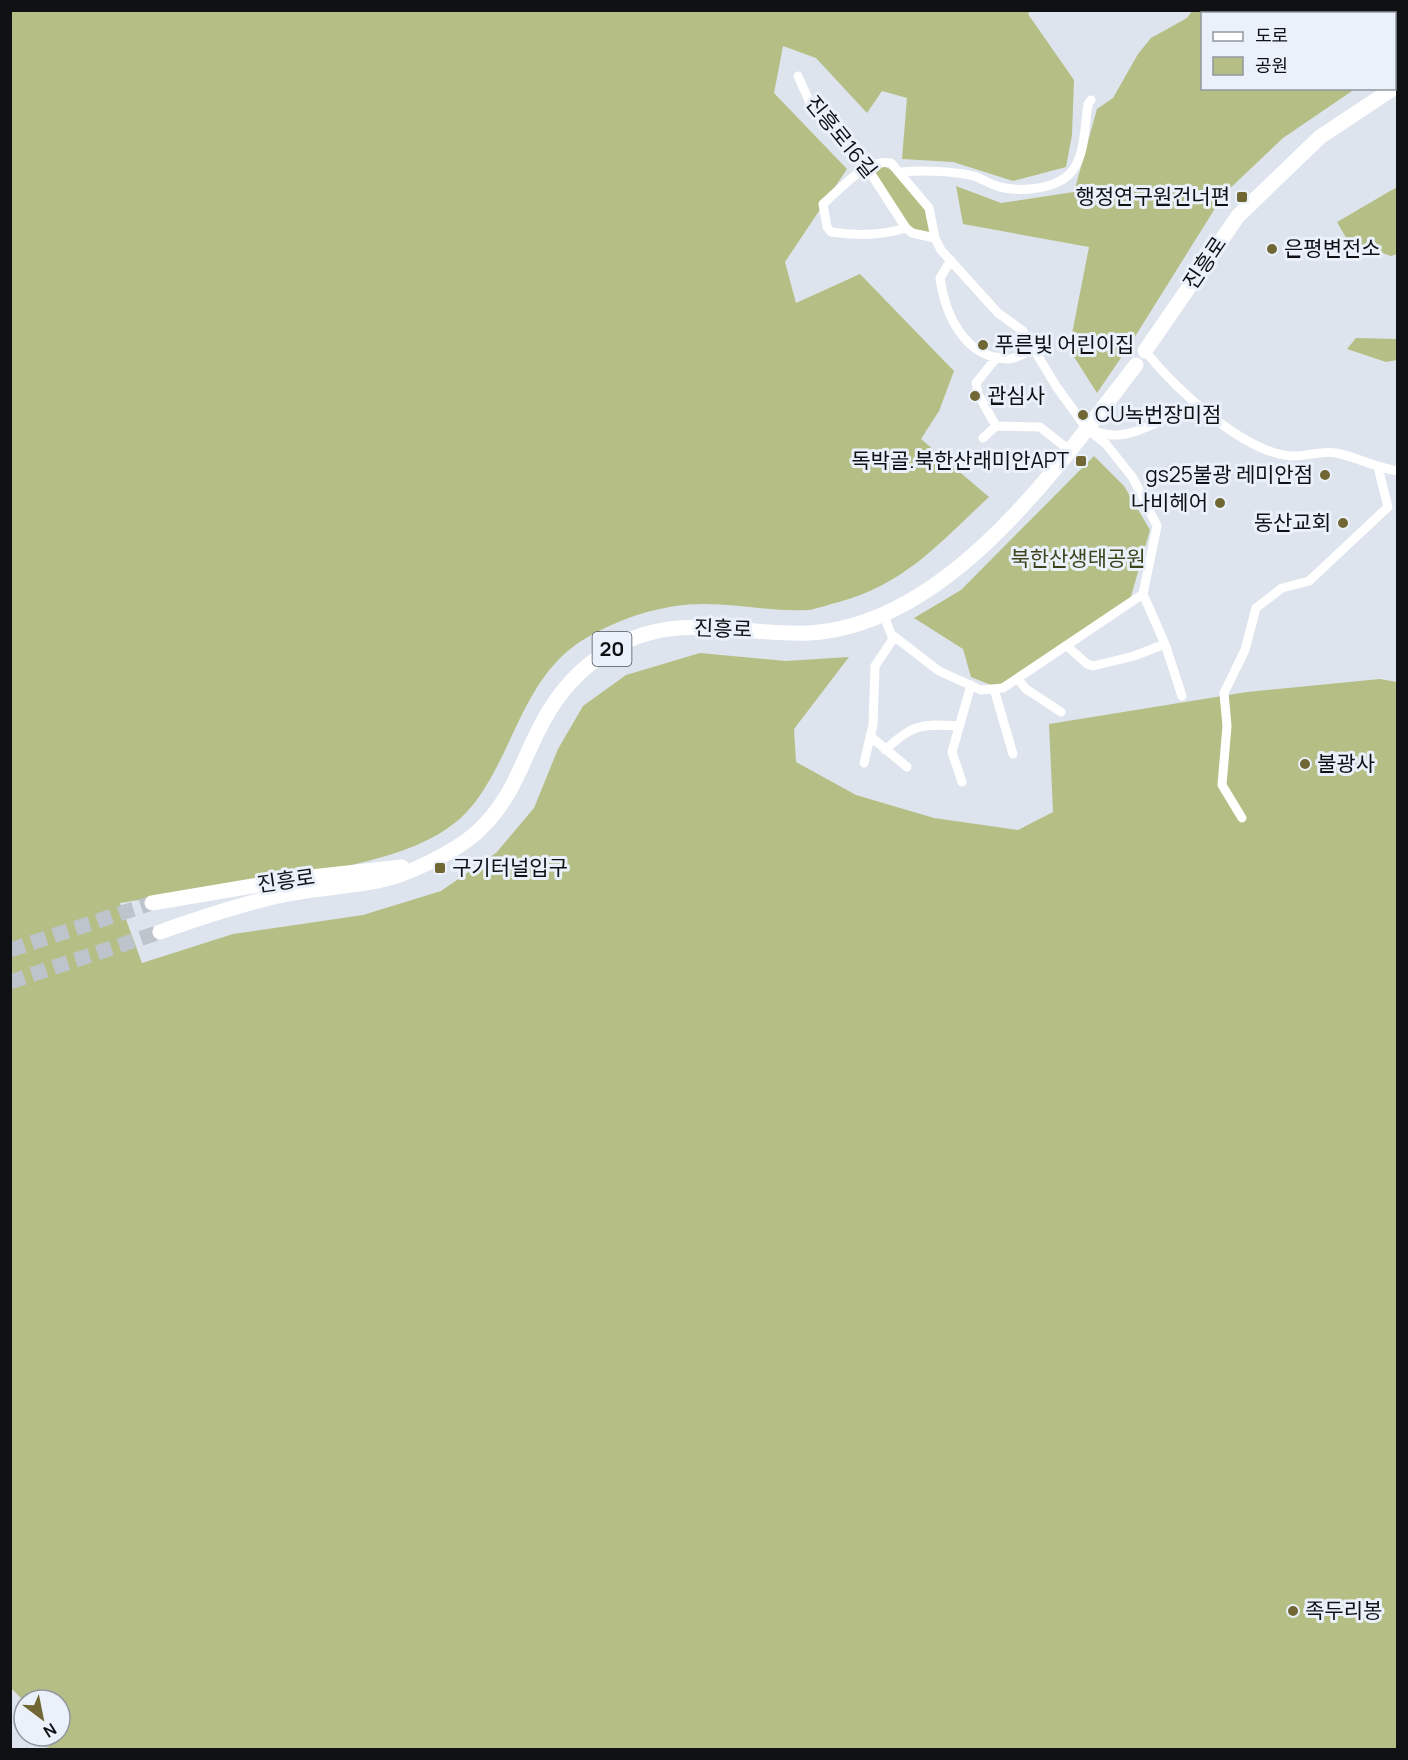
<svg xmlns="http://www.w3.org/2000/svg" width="1408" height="1760" viewBox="0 0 1408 1760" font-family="Manrope,'Noto Sans KR',sans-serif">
	<rect width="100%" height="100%" fill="#dde4ed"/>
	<!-- green -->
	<path fill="#b5bf85" d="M10 11H1030L1028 14 1074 80 1072 135 1066 167 1013 181 953 162 902 159 907 98 882 91 867 113 816 58 783 46 774 93 847 169 785 262 796 303 860 274 954 371 939 411 921 439 989 497C939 543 907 583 839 602 829 604 818 609 808 610 774 612 739 604 704 604 663 604 623 617 588 637 523 673 515 753 472 806 444 841 393 855 352 865L120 903 142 963 233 934 363 915 441 891 496 853 534 808 558 749 583 706 626 675 700 653 786 661 849 657 794 729 796 762 856 795 934 818 1018 830 1053 812 1049 724 1247 692 1380 679 1397 682V1749H45L60 1738V1700L24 1701 10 1687Z
		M1192 11H1341V14H1202V88L1355 89 1283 138 1224 194 1131 343 1097 393 1069 349 1089 247 963 224 956 186 1001 203 1074 192 1097 109 1113 98 1138 54 1151 38 1187 18Z
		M883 166 892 170 929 214 932 232C902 236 887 193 873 171Z
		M1397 187V254L1391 256 1348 241 1337 222Z
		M1356 338 1397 339V360L1386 362 1347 349Z
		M1094 456 1124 486 1150 530 1130 600 996 687 971 677 963 649 914 618 961 590Z"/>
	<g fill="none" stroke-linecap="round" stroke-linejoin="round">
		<!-- primary-tunnel -->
		<path stroke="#bec4cc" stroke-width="15" stroke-dasharray="15 8" stroke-linecap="butt" d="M10 950 152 903
			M10 982 160 932"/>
		<!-- minor -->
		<path stroke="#fff" stroke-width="9" d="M798 76 810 103 862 160 906 228
			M901 172C922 170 954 171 974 176 983 179 991 185 1000 187 1021 192 1058 190 1073 170 1085 154 1085 124 1088 104L1091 100
			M935 238 912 233 906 228C880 236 857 236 831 232L827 227 823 204C841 189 866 158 891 163L929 208 935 238 941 250 998 313 1023 331 1056 386 1087 429 1106 444 1133 478 1157 526 1143 594 1165 644 1182 696
			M951 260 940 278C945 314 964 358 1008 359 1016 359 1026 352 1034 349
			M1145 351C1175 388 1242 452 1291 456 1306 457 1322 450 1336 453 1357 457 1376 468 1398 471
			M996 426 1040 427 1069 450
			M1090 430C1098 432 1108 436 1117 435 1148 433 1171 410 1202 408
			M983 438 996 426 978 394 976 383 997 357
			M891 634 939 671 981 690 1003 688 1143 594
			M1067 646 1087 664 1093 666 1134 656 1165 644
			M1018 679 1026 689 1061 712
			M994 689 1013 754
			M870 736 907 767
			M885 750C912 725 921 723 958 726
			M864 763 873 725 875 666 893 639 884 616
			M962 782 952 752 971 685
			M1242 818 1222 785 1227 726 1224 693 1245 650 1256 608 1282 588 1309 581 1388 507 1378 467"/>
		<!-- primary -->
		<path stroke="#fff" stroke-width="15" d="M1145 351 1238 216 1320 137 1394 88
			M152 903 293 879 402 867
			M160 932C202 917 244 903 288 894 318 888 348 887 378 881 406 876 454 852 475 834 517 797 522 755 549 711 566 683 590 660 619 645 680 612 744 636 809 633 949 625 1058 466 1136 365"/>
	</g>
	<!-- markers -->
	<g fill="#706734" stroke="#eaf1fb" stroke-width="2">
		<rect x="1236" y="191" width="12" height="12" rx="3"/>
		<circle cx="1272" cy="249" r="6"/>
		<circle cx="983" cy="345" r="6"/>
		<circle cx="975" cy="396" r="6"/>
		<circle cx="1083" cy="415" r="6"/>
		<rect x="1075" y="455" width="12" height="12" rx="3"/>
		<circle cx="1325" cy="475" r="6"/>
		<circle cx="1220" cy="503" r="6"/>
		<circle cx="1343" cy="523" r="6"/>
		<circle cx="1305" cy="764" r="6"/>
		<rect x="434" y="862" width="12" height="12" rx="3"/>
		<circle cx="1293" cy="1611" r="6"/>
	</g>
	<g text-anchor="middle" stroke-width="6" stroke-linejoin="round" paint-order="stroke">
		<!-- shield labels -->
		<rect fill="#eaf1fb" stroke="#515459" stroke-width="1.5" x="592.5" y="632" width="39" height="34" rx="4.5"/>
		<g font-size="20" font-weight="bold" fill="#0f1114">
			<text x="612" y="656">20</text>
		</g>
		<!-- street labels -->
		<g font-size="21" fill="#0f1114" stroke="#eaf1fb">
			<text transform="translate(841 137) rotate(51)" y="7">진흥로16길</text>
			<text transform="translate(1205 263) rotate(-56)" y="7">진흥로</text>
			<text transform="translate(723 629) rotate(2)" y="7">진흥로</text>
			<text transform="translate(286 881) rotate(-8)" y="7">진흥로</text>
		</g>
		<!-- poi labels -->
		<g font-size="21" fill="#0f1114" stroke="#eaf1fb" text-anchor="start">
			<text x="1230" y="204" text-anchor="end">행정연구원건너편</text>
			<text x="1284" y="256">은평변전소</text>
			<text x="995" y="352">푸른빛 어린이집</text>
			<text x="987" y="403">관심사</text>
			<text x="1095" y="422">CU녹번장미점</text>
			<text x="1069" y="468" text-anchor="end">독박골.북한산래미안APT</text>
			<text x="1313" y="482" text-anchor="end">gs25불광 레미안점</text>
			<text x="1208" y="510" text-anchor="end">나비헤어</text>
			<text x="1331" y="530" text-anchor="end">동산교회</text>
			<text x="1317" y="771">불광사</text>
			<text x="452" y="875">구기터널입구</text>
			<text x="1305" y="1618">족두리봉</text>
		</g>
		<!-- park labels -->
		<g font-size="21" fill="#3d431b" stroke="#eaf1fb">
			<text x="1078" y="566">북한산생태공원</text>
		</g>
	</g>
	<!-- border -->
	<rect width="1408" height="1760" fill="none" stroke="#0f1114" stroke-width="24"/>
	<!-- legend -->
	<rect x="1201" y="12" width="195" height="78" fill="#eaf1fb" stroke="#92979f" stroke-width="1.5"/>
	<rect x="1213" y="32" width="30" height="9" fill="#ffffff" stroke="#92979f" stroke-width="1.5"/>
	<text x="1255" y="42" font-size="18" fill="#0f1114">도로</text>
	<rect x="1213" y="57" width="30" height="18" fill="#b5bf85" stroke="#92979f" stroke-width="1.5"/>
	<text x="1255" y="72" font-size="18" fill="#0f1114">공원</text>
	<!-- north arrow -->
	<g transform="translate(42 1718) rotate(148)"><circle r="28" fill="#eaf1fb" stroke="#92979f" stroke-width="1.5"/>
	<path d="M0-4.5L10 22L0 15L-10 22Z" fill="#706734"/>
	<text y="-9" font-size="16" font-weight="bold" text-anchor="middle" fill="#0f1114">N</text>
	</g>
</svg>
